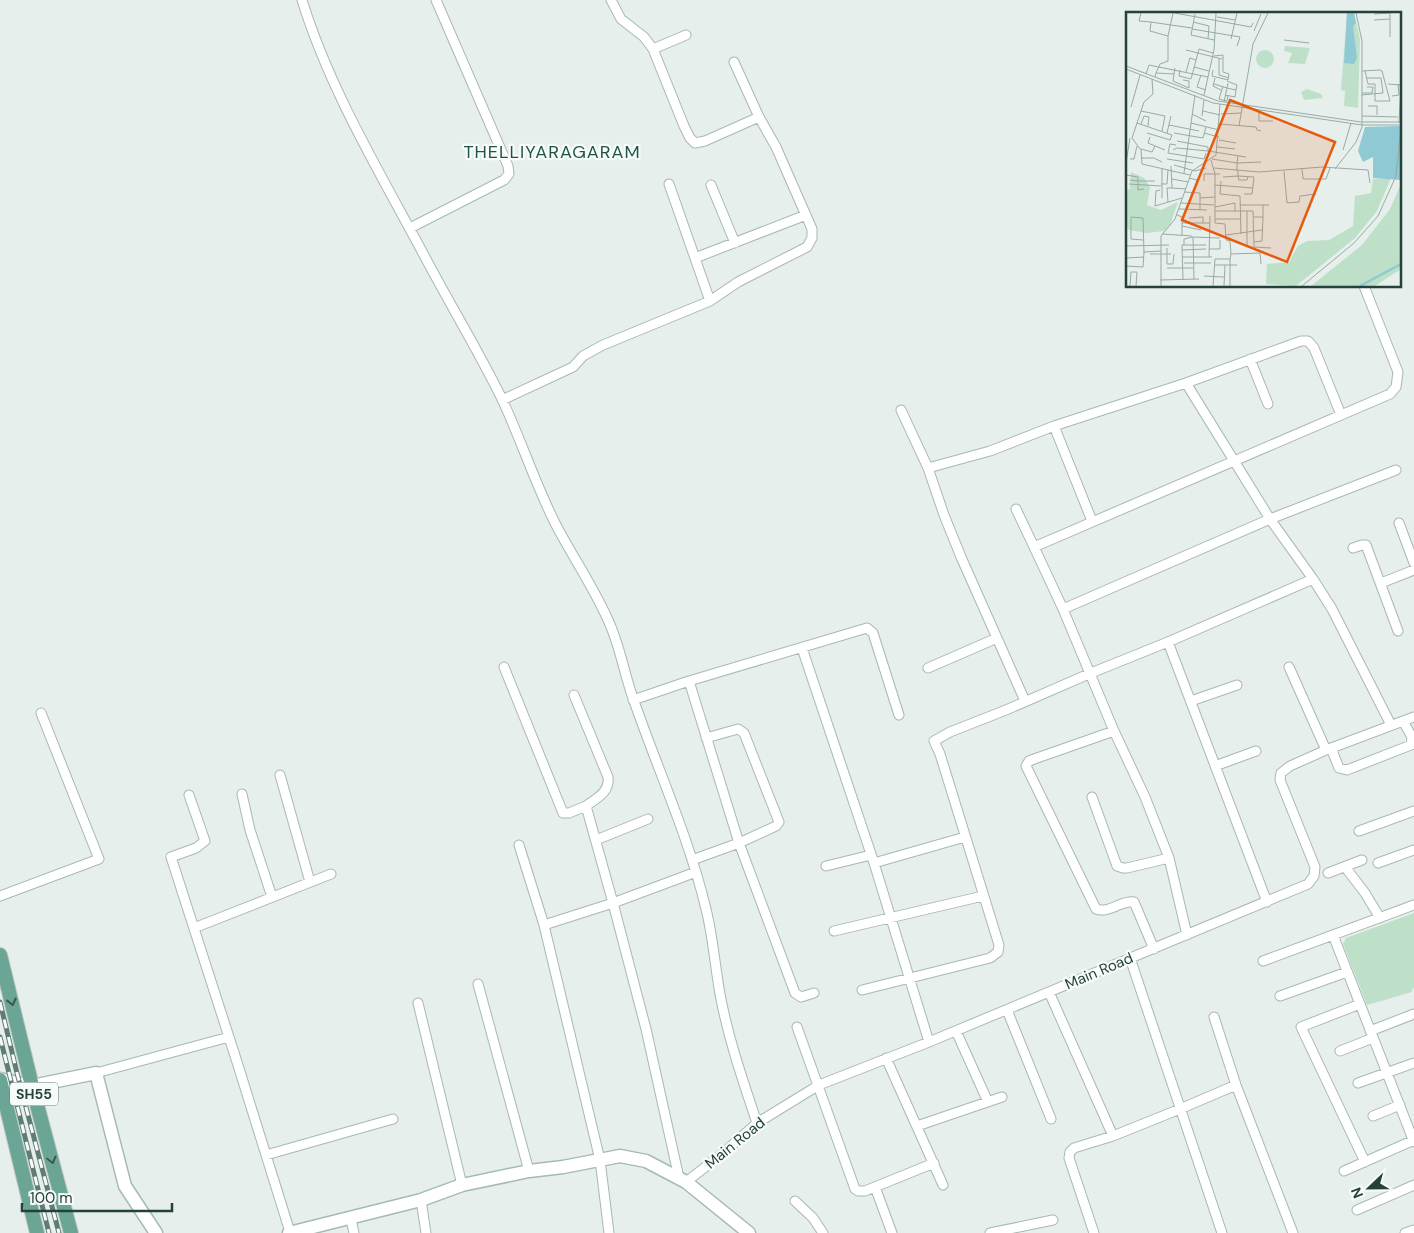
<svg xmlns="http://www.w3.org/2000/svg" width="1414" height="1233" viewBox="0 0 1414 1233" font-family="'DM Sans',sans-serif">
	<rect width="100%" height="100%" fill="#e6efeb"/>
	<!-- green -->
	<path fill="#bfe0c8" d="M1414 913V988L1412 989V992L1367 1005 1343 944 1346 938Z"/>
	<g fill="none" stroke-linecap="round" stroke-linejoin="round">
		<!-- street casing -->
		<g stroke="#a8b8b2" stroke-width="11">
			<path id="street" d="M302 0C330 91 382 176 426 259 451 306 479 352 502 399 521 440 535 483 555 523 572 556 593 586 608 620 620 645 624 674 634 701 658 770 689 838 706 909 713 937 715 966 720 994 728 1038 743 1081 757 1123
				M653 49 686 35
				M734 62 759 117
				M669 184 710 301
				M711 185 735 243
				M410 228 504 180 509 174 508 166 436 0
				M695 258 806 215
				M1250 359 1268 404
				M1186 383 1270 519 1313 579 1332 609 1391 725
				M502 400 573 367 583 356 603 345 710 301 738 282 807 247 812 238V229L776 147 759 117 705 141 695 143 690 138 684 126 653 49 644 37 621 19 611 0
				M901 410 928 468 944 515 961 557 1025 701
				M1054 426 1186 383 1301 341H1308L1314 348 1341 415
				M928 468 990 451 1054 426 1092 521
				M1016 509 1034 547
				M1399 523 1414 563
				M1353 548 1362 545H1366L1398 631
				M1381 583 1414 570
				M1063 609 1270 519 1396 470
				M1168 642 1267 902
				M802 648 874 863 929 1042
				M504 667 563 813H569L586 806 613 903 544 925
				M1289 667 1326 750
				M928 668 997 638
				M574 695 608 777C610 792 597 798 586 806
				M633 700 689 681
				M1191 701 1237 685
				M1114 731 1037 758 1029 761 1026 766 1096 909C1109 914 1121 900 1134 902L1154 949
				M706 738 738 729 744 733 779 822 776 826 739 843 795 993 801 997 814 993
				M1331 748 1339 768 1347 770 1411 745 1412 737 1403 721
				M1215 766 1256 751
				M280 775 310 882
				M242 794 250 830 272 897
				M189 795 205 841 196 848 171 857 237 1062 290 1232
				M1092 797 1117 866 1123 868H1127L1169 858
				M1359 831 1414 811
				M596 840 648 819
				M519 845 544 925 600 1160 609 1233
				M692 860 739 843 689 681 867 628 873 633 899 715
				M874 863 965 837
				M1378 863 1414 850
				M826 866 871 855
				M1345 867 1365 893 1380 918
				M1328 873 1362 860
				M0 896 99 859 41 713
				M194 928 331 874
				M834 931 983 896
				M1187 935 1169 858 1145 797 1114 731 1063 609 1034 547 1390 394 1396 387 1398 372 1364 286
				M1333 935 1414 1142
				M1130 958 1222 1233
				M1263 961 1414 905
				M478 984 529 1171
				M862 990 990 958 998 952 999 945 940 754 934 741 950 732 1006 710 1091 673 1168 642 1313 579
				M1049 992 1113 1136
				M1280 996 1347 972
				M418 1003 462 1185
				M1360 1004 1301 1027 1365 1162
				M1007 1010 1051 1119
				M1214 1017 1236 1085 1293 1233
				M797 1027 855 1189 858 1191H865L934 1163
				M956 1031 988 1102
				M1370 1031 1414 1014
				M1340 1051 1373 1038
				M886 1058 943 1185
				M96 1073 229 1037
				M1358 1083 1414 1063
				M1373 1116 1400 1105
				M917 1126 1002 1097
				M266 1155 393 1119
				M1344 1171 1414 1140
				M679 1178 646 1029 613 903 696 872
				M686 1182 722 1154 757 1123 819 1085 929 1042 1308 884 1314 876 1315 867 1280 780 1281 773 1290 766 1326 750 1414 717
				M875 1187 892 1233
				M421 1200 426 1233
				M795 1201 813 1218 823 1233
				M1357 1210 1414 1185
				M351 1219 354 1233
				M990 1233 1053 1220
				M1094 1233 1069 1158 1070 1152 1074 1148 1113 1136 1180 1109 1236 1085
				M1405 1233 1414 1230"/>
		</g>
		<!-- secondary casing -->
		<g stroke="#a4bbb3" stroke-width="15">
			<path id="secondary" d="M0 1079 32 1086 96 1073 125 1186 156 1233
				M289 1233 421 1200 462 1185 529 1171 563 1167 620 1156 646 1161 686 1182 749 1233"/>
		</g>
		<!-- primary casing -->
		<g stroke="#c2cac8" stroke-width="16">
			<path id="primary" d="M0 955 32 1086 71 1233
				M0 1080 37 1233"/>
		</g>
		<!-- street -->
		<use href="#street" stroke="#fff" stroke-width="9"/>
		<!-- secondary -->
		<use href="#secondary" stroke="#fff" stroke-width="12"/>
		<!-- primary -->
		<use href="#primary" stroke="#6aa596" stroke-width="14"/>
		<!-- rail casing -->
		<g stroke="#5f7d75" stroke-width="5">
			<path id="rail" d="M0 1002 17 1073 59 1233
				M0 1037 49 1233"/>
		</g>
		<!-- rail -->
		<use href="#rail" stroke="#f7fbf9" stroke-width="3" stroke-dasharray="9" stroke-linecap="butt"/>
	</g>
	<!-- one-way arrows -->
	<defs><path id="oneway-chevron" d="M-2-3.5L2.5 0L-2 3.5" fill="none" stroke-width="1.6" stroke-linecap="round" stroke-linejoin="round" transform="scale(1.25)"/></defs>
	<g stroke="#365b51">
		<use href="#oneway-chevron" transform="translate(12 1002) rotate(76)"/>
		<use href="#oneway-chevron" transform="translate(52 1160) rotate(75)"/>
	</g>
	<g text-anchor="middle" stroke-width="4.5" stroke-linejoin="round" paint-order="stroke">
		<!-- shield labels -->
		<rect fill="#f7fbf9" stroke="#637a73" stroke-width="1" x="10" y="1082.5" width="48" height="23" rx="4"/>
		<g font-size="14" font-weight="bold" fill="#24423a">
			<text x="34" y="1099">SH55</text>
		</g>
		<!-- street labels -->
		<g font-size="15" fill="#24423a" stroke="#f7fbf9">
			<text transform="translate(1099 971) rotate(-23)" y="5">Main Road</text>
			<text transform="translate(735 1143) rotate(-39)" y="5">Main Road</text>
		</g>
		<!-- quarter labels -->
		<g font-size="18" letter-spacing="1" fill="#1f5548" stroke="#f7fbf9">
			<text x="552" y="158">THELLIYARAGARAM</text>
		</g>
	</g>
	<!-- overview -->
	<g transform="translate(1126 12)">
		<rect width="275" height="275" fill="#e6efeb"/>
		<path d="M221 1H228L234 27 232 96 218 94 219 79 215 78ZM159 34 184 36 179 52 162 51 166 41 158 39ZM130 47a9 9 0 1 1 18 0a9 9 0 1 1-18 0ZM181 77 195 82 197 86 178 88 175 80ZM5 160 18 166 24 175 21 193 35 198 52 190 44 213 38 219 21 221 3 218 0 215V178L4 177ZM265 166 251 199 229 226 170 274 140 272 141 252 163 250 172 234 181 229 203 228 227 214 229 184 245 181 247 167ZM275 172V257L249 274H185L236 233 264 197Z" fill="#bfe0c8"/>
		<path d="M221 1H228L230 11 227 14 231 46 228 52 218 51ZM275 114V168L247 166V145L237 150 232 139 239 115Z" fill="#8ec9d4"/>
		<path fill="none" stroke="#8ec9d4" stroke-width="2.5" d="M234 274 275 252"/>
		<path fill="none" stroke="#98aaa4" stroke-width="1" d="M15 1 13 9 25 10 24 19 42 24 47 1M49 1 125 15 127 11M69 2 65 23 88 28M248 2 264 1M91 5 109 8M248 8 264 7M25 10 45 13M67 10 83 14 82 27M45 13 66 16M66 17 114 25 111 34M128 19 135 2M264 25V1M105 27 111 1M158 28 183 31M60 38 96 47M93 47V63L103 66M0 54 92 89 235 110H275M68 55 83 59M0 57 87 91 236 113H275M54 58 53 64 65 67 73 37 87 41M87 58 86 64 102 68 103 62 97 60V43L88 44M236 59 254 58 256 59 264 89H249V72H242L239 59M60 60 64 46 70 48M30 61 34 52 42 49V24M20 62 23 53 82 65M48 62 47 69 63 76V69L57 68M75 63 71 75 80 78M29 65 30 61 48 62 49 56M89 66 87 74 95 78M26 67 27 82 18 90 6 126 15 138 16 152 64 163M101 69 111 73 110 78M88 72 101 76 98 90M262 72 275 73 273 111M97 74 93 87 101 89 102 84M236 81H246L247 75H241M78 83 88 38 90 1M99 83 109 85 110 78 101 76 102 71M235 83 257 81 255 66H241M266 84 273 83 272 72M242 94H251V103M5 95 14 63M133 98V109H147M15 99 39 104 36 119M77 99 94 103M66 102 80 109M95 102 115 101M76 104 78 88M236 104 272 105M11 111 46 123 44 128 21 121M65 111 93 118M15 112 18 104 23 105 22 114M94 112 130 115 131 118 135 119M43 113 73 119M113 114 127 32 142 1M41 121 45 104M48 121 77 126 80 115M78 121 93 125M24 125 22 131 39 138M93 128 110 131M50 133 44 132 42 141 78 147 80 141M91 135 109 137M15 137 26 140 29 134M47 138 51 136 82 139V135L51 129M217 138 225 111M82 139 120 145M112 144 111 151 135 150M15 146H28L36 150M4 147H8L11 134M41 147 67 151M86 147 111 151V159M85 148 89 162V211L99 212 100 228 104 229 105 242 104 247H89L87 274M0 151 4 126M48 153 69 159 80 156M45 154 46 176 60 177M88 156 133 160 196 155 242 158 244 171M36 157V186M176 157 177 167H200L204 156M209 157 230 130 236 115V29L230 1M112 159V164L128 165 126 182H118M158 159 161 191 173 190 174 184 190 182M58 161 69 83M0 163 12 165V169H29M97 165 112 164 113 168H121L122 165M63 166 71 168 69 178M46 167 62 170M4 168 12 169V178L18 177M78 169V162H94M95 169 94 182 114 184 115 222M3 172 35 174M35 172H41L42 158M89 173 127 176M34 178 30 179 29 194 56 186M58 180 74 181V198M74 186 89 185M42 190 41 176H46M55 191 88 193M114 193H143M89 195 109 191V200M53 197 81 198M89 199H127L128 235 145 236M121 199V233M51 203 56 205V223M128 205H137V193M63 206 77 205V211M89 207H114M56 211H84M56 214 75 218M36 222 66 224M100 223 136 218M67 225 68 267M17 228 5 227V205L17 206 18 241M128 230 136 229 137 205M58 233V227L67 225 94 226M0 234 43 233M41 236V252H47L48 242M83 237H94V228M56 238 80 237M24 242H45M105 242 134 241 135 252M56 245H86M83 245 84 204M0 246 18 245M58 251H85M89 253H111M0 254 17 255 18 240 35 239M41 256H67M78 264 98 265M34 268 73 267M57 268 56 233H80M4 274 5 260H11L10 274M35 274V224L49 207 66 159 90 143 94 92M98 274 99 253M104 274V247M176 274 228 231 252 204 270 164 275 115"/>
		<path fill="#e8590c" fill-opacity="0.15" stroke="#e8590c" stroke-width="2.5" d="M104 88 209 130 161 250 56 208Z"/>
		<rect width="275" height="275" fill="none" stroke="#24423a" stroke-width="2.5"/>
	</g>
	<!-- north arrow -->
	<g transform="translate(1369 1188) rotate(248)" stroke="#f7fbf9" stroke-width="4" paint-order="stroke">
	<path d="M0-4L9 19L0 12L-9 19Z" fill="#24423a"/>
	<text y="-8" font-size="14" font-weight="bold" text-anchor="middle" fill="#24423a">N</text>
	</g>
	<!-- scale -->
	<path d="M22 1203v8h150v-8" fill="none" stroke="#24423a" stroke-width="2.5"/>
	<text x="30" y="1203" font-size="15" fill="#24423a" stroke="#f7fbf9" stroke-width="4" paint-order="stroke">100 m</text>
</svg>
